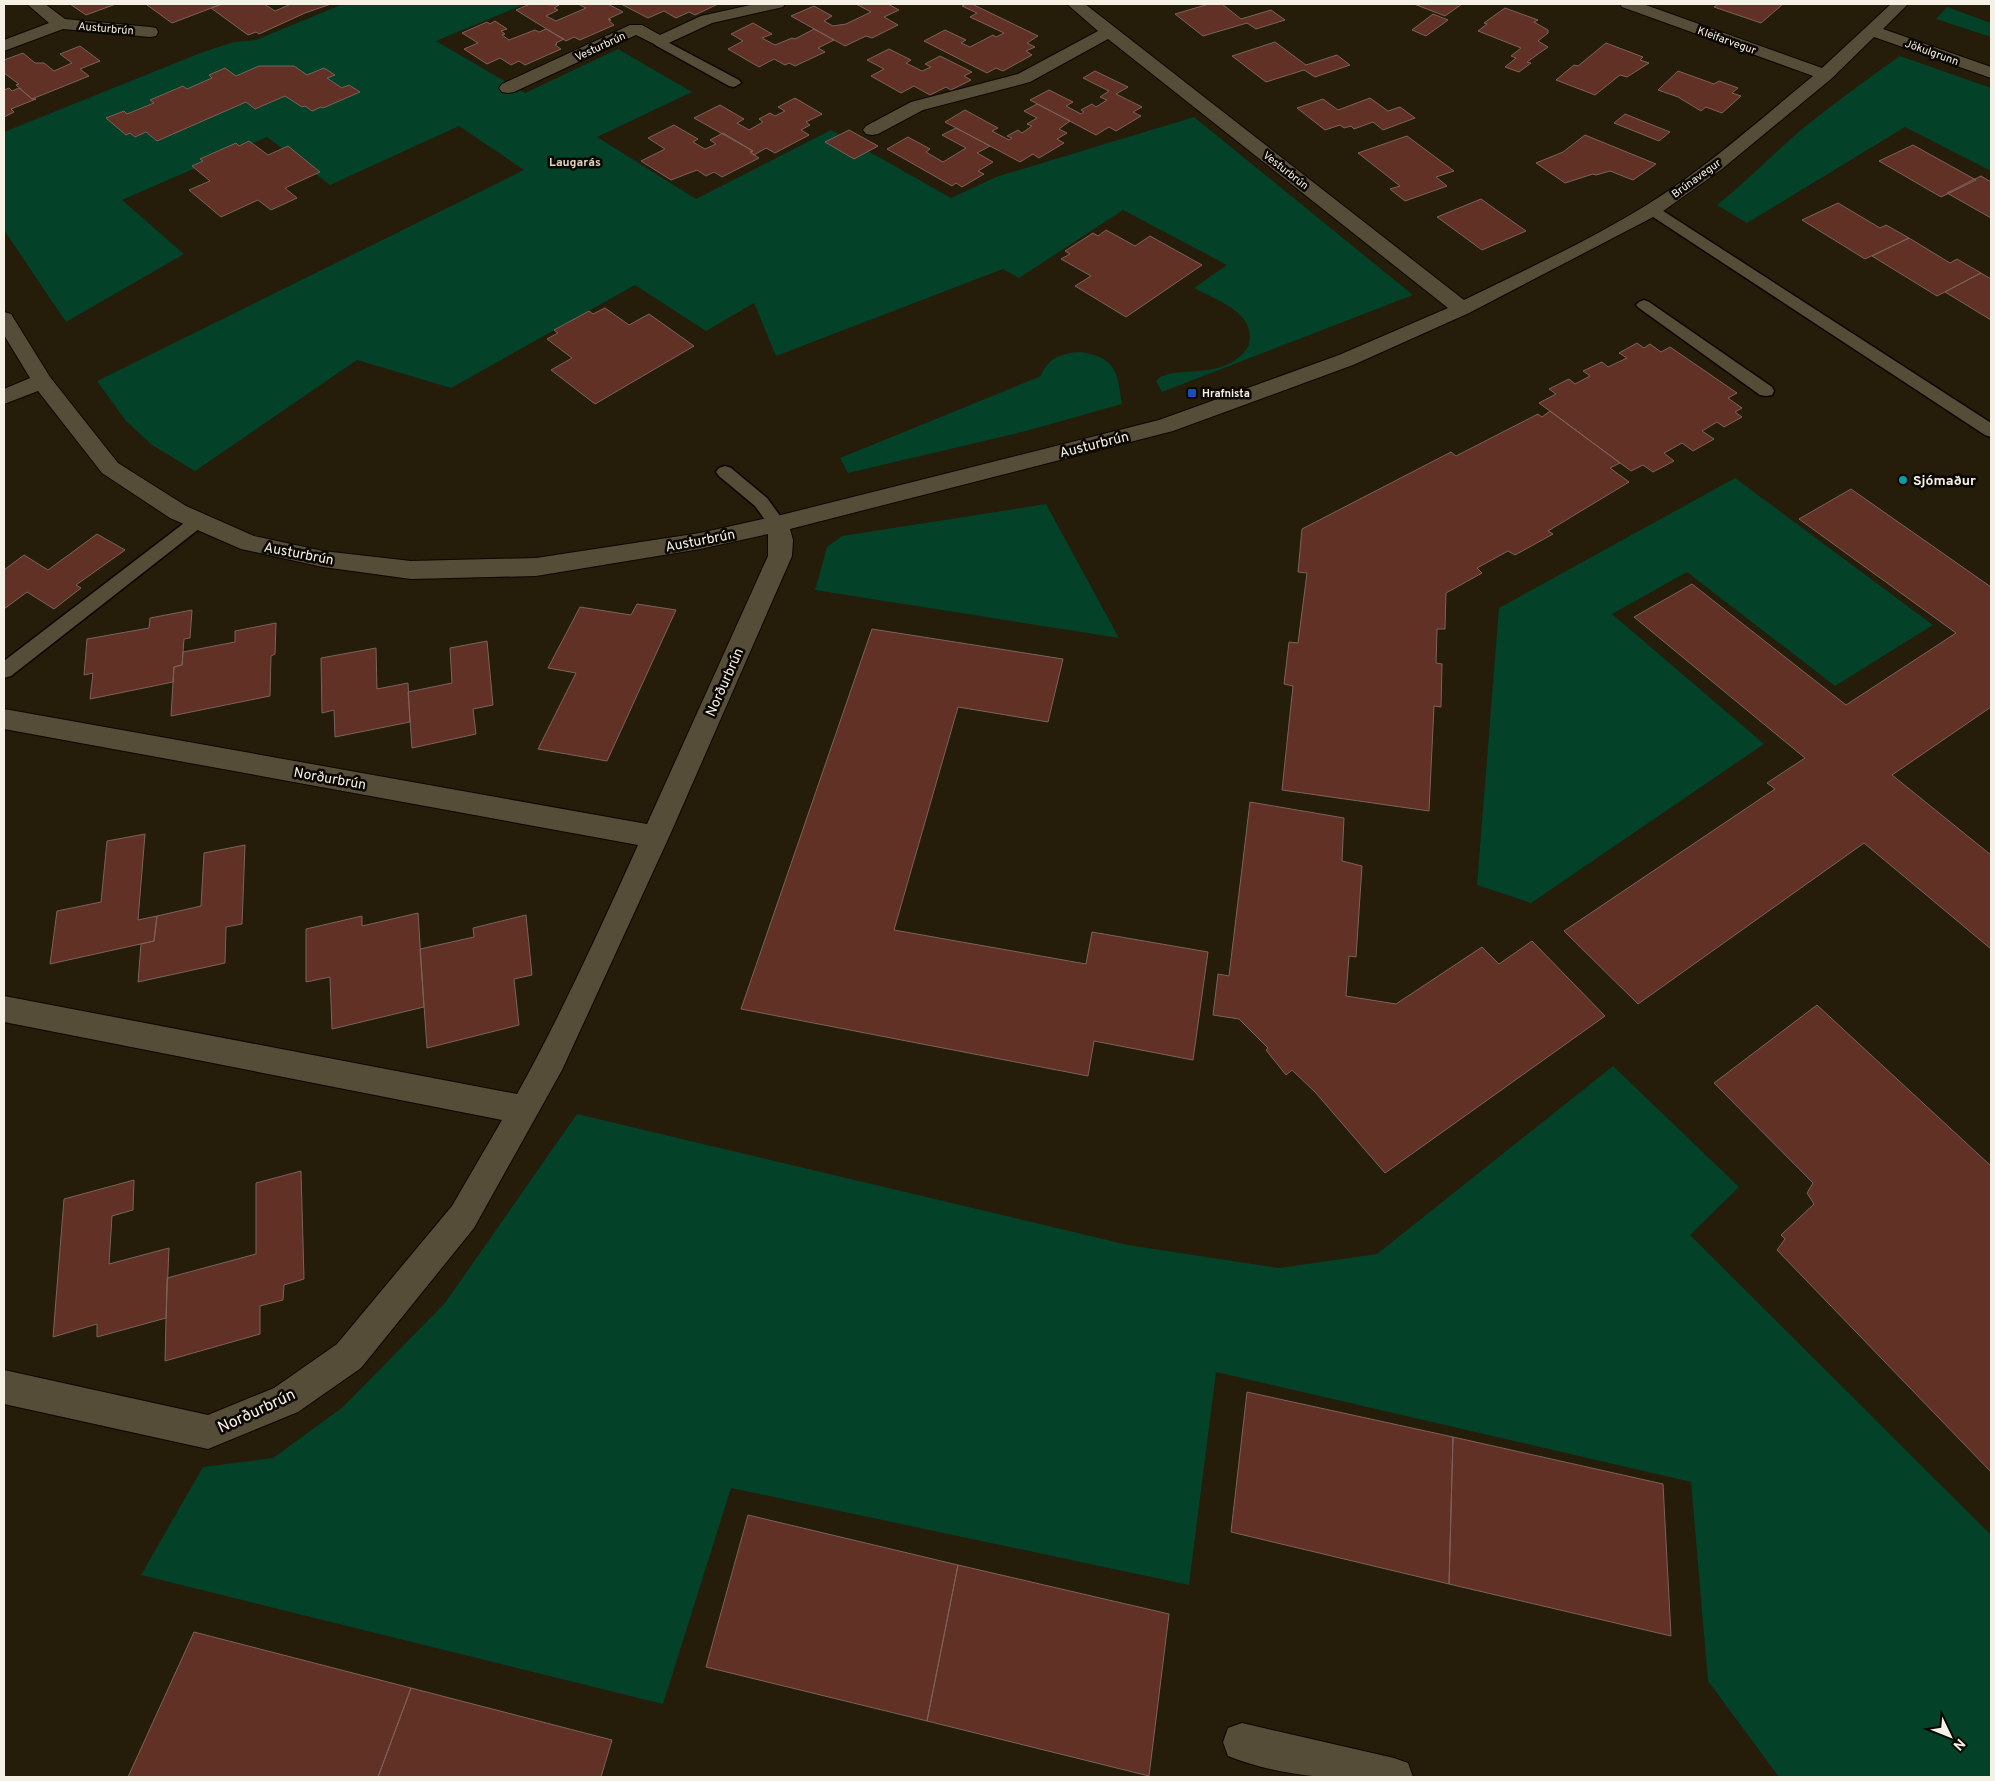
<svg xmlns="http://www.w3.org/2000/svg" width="1995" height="1781" viewBox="0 0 1995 1781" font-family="Overpass,sans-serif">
	<rect width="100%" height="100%" fill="#251c09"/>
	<!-- green -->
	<path fill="#034129" d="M343 4H525L436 41 525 93 618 49 692 92 597 137 696 199 831 130 951 198 996 177 1194 117 1413 295 1162 392 1156 381C1169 365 1213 379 1238 358 1243 354 1248 349 1249 343 1256 312 1215 300 1194 288L1227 265 1123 210 1019 278 1003 269 776 356 754 303 706 331 635 285 451 388 357 360 195 471 152 445 126 421 97 381 524 170 459 126 330 185 267 137 122 200 184 254 66 322 4 230V132L203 52 234 42 256 40Z
		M1947 7 1991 23V37L1936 19Z
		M1900 56 1991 88V171L1905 127 1747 223 1717 205C1747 181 1773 154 1801 130 1833 104 1866 80 1900 56Z
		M1081 352C1117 358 1117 372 1122 404L1026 431 848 473 840 458 1041 376C1048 357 1063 353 1081 352Z
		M1735 478 1933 625 1835 686 1687 572 1612 614 1764 744 1531 903 1477 885 1499 608Z
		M1046 504 1119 638 815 590 827 547 842 536Z
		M1613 1066 1739 1187 1690 1235 1991 1535V1777H1779L1708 1681 1691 1482 1216 1372 1189 1585 731 1488 663 1704 141 1575 203 1467 273 1458 343 1407 445 1303 577 1114 1128 1245 1279 1268 1377 1254Z"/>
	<!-- building -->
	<path fill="#613126" stroke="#7c625c" d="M70 4H116L86 15Z
		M151 4H222L172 23 147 5Z
		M222 4H264L275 11 291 4H331L305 13 259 34 256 32 248 35 211 8Z
		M530 4 559 5 554 8 558 10 546 16 556 21 586 8 578 4H608L623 12 608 19 611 20 609 21 614 25 580 40 574 37 566 41 516 10Z
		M621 4H718L695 15 689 12 676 18 664 11 648 18Z
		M856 4H888L899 10 884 17 898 25 872 38 866 36 845 46 791 16 814 6 832 16 824 21 833 26 846 24 871 12Z
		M967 4H972L1038 36 1027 43 1035 47 1026 51 1032 55 1003 71 996 68 987 73 924 41 945 30 966 40 961 43 970 47 993 35 996 37 1004 33 970 17 977 13 962 6Z
		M1209 4H1222L1241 19 1271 10 1285 20 1256 29 1247 23 1203 36 1175 14Z
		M1414 4H1462L1445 16Z
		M1718 4H1783L1761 23 1714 7Z
		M1505 8 1538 20 1534 22 1548 30V33L1538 41 1548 47 1527 62 1531 63 1519 72 1505 67 1516 58 1511 56 1521 48 1478 31 1487 24 1484 23Z
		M1433 14 1448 20 1426 36 1412 30Z
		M495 21 507 29 501 31 505 34 502 35 509 40 535 30 539 32 546 29 564 39 556 43 557 44 555 45 561 49 525 65 519 61 511 65 500 58 487 64 464 49 478 43 462 33 487 22 490 24Z
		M753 23 772 34 762 38 775 45 792 38 795 39 814 29 834 40 818 48 825 52 795 66 789 63 785 65 774 59 759 67 728 49 743 41 731 34Z
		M1275 42 1306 65 1337 55 1350 65 1315 77 1304 70 1266 82 1232 56Z
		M1606 43 1643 57 1640 60 1649 63 1627 77 1620 75 1595 95 1556 80 1574 65 1578 66Z
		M80 46 100 61 80 69 89 76 32 99 16 85 19 84 4 73V60L23 53 35 63H44L54 71 72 63 60 54Z
		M889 49 911 60 906 63 922 71 931 67 925 64 940 56 972 72 964 76 971 80 951 90 946 87 930 95 914 86 901 93 871 76 884 69 867 60Z
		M259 66H294L307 75 324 68 335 75 327 78 342 88 349 85 360 92 323 108 321 107 312 111 305 106 302 107 285 96 255 109 246 102 157 141 146 132 135 137 130 133 126 135 106 118 124 111 127 114 154 103 150 100 183 86 187 89 212 78 209 75 225 68 236 76Z
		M1095 71 1128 87 1116 94 1142 107 1133 112 1141 116 1116 131 1109 127 1096 135 1030 100 1049 90 1073 102 1066 106 1081 114 1084 112 1081 110 1092 104 1096 107 1107 100 1100 97 1109 91 1083 78Z
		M1678 71 1714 84 1719 81 1738 88 1732 93 1741 96 1722 113 1706 107 1701 111 1678 97 1658 90Z
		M9 88 12 91 19 88 32 99H36L11 109 14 112 4 117V90Z
		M795 98 822 114 806 122 810 125 801 130 809 135 775 153 766 148 754 155 750 152 753 151 694 118 720 105 744 119 737 123 749 130 763 122 759 119 770 113 775 116 785 111 778 107Z
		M1370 98 1388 111 1400 107 1415 118 1383 130 1373 122 1354 129 1351 126 1344 128 1340 125 1325 130 1297 108 1323 99 1338 110Z
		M1037 104 1070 121 1059 129 1067 133 1057 139 1064 143 1039 158 1033 154 1020 162 945 122 965 110 998 128 992 131 1009 140 1012 138 1007 136 1018 130 1022 133 1032 126 1027 124 1037 118 1024 111Z
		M1625 114 1670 132 1659 141 1614 123Z
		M674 125 698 139 693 142 705 149 716 144 710 140 723 133 753 151 750 152 759 158 722 177 714 172 706 176 697 170 671 180 641 161 665 149 648 138Z
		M956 128 990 146 977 153 993 162 978 171 984 174 962 187 956 183 952 186 887 149 908 137 930 149 926 152 943 162 966 148 942 135Z
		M849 130 878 146 854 159 825 142Z
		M1585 135 1656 164 1633 180 1610 171 1596 175 1593 174 1565 183 1536 163 1563 152Z
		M1407 136 1454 171 1436 177 1447 186 1405 201 1390 189 1400 186 1358 153Z
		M249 141 268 155 288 146 320 172 285 188 297 198 271 210 258 200 221 217 189 190 210 181 192 166 203 161 200 159 236 143 239 146Z
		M1913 145 1976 180 1941 197 1879 161Z
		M1981 176 1991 182V218L1947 193Z
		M1481 199 1526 231 1482 250 1437 217Z
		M1838 203 1880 228 1886 225 1909 238 1865 259 1802 220Z
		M1106 230 1135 246 1150 236 1202 265 1126 317 1075 286 1091 276 1061 259 1070 254 1065 251 1093 233 1098 236Z
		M1909 238 1950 263 1957 259 1981 273 1937 296 1872 256Z
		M1981 273 1991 279V320L1945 292Z
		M605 308 629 325 649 314 694 346 595 404 551 370 572 358 547 339 558 333 554 330 589 311 593 314Z
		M1637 343 1644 348 1650 344 1661 352 1670 347 1737 393 1728 398 1742 408 1735 412 1742 417 1724 427 1717 422 1702 431 1714 439 1693 451 1682 443 1664 453 1674 461 1653 472 1643 465 1631 471 1539 403 1556 394 1549 389 1569 379 1575 384 1590 376 1583 371 1602 362 1608 367 1627 358 1619 353Z
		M1550 411 1620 463 1610 468 1629 482 1548 531 1553 534 1515 555 1508 551 1477 568 1482 573 1446 593 1445 629H1437L1436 663 1442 664 1441 707 1434 706 1429 811 1282 790 1293 686 1284 684 1289 642 1298 643 1307 573 1298 572 1302 529 1451 452 1456 456 1538 414 1542 417Z
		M1851 489 1991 587V707L1892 775 1991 855V949L1864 843 1638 1004 1564 931 1775 789 1767 783 1805 758 1634 617 1692 584 1846 705 1956 633 1799 519Z
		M97 534 125 550 76 585 81 588 54 609 27 592 4 609V570L24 555 48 570Z
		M637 604 676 610 607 761 538 749 576 673 548 668 580 607 631 615Z
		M192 610 190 638 184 639 182 665 174 667 173 682 90 699 93 673 84 675 87 639 149 628 150 618Z
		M276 623 275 654 271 656 270 696 171 716 174 667 182 665 183 652 235 642V631Z
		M872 629 1063 659 1048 722 958 707 894 930 1086 964 1092 932 1208 952 1193 1060 1094 1041 1088 1076 741 1009Z
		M487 641 493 705 473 709 476 734 412 748 408 692 452 683 450 648Z
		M376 648 377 689 408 683 410 722 335 737 334 710 322 713 321 658Z
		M1250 802 1344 818 1342 861 1362 866 1356 957 1349 956 1346 996 1396 1004 1482 947 1499 964 1532 941 1605 1016 1385 1173 1315 1092 1292 1070 1286 1075 1266 1050 1268 1048 1239 1019 1213 1015 1218 974 1229 976Z
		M145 834 138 920 157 916 154 941 50 964 57 911 101 902 107 841Z
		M245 845 242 924 226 927 225 963 138 982 141 944 154 941 157 916 201 906 204 853Z
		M418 913 424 1007 332 1029 330 977 306 982V929L362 916V926Z
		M526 915 532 975 514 979 519 1025 427 1048 420 949 474 937 473 928Z
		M1817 1005 1991 1166V1472L1777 1250 1785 1239 1781 1235 1814 1204 1807 1193 1813 1183 1714 1083Z
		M301 1171 304 1279 284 1285 283 1300 260 1306V1334L165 1361 167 1278 256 1254V1183Z
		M134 1180 133 1210 112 1216 109 1264 169 1248 166 1318 97 1337V1324L53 1337 64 1199Z
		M1247 1392 1453 1437 1449 1584 1231 1532Z
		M1453 1437 1663 1484 1671 1636 1449 1584Z
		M748 1515 958 1565 927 1721 706 1667Z
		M958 1565 1169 1614 1149 1776 927 1721Z
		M194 1632 411 1688 378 1777H128Z
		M411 1688 612 1740 601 1777H378Z"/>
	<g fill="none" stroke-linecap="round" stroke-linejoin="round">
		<!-- service casing -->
		<g stroke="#0e0600" stroke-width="3">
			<path id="service" d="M660 38 739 80 741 83 734 87 729 86 655 45 654 42 655 39Z
				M1652 206 1657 207 1991 423V437L1985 435 1647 213 1645 210 1647 207Z
				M1644 300 1649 302 1772 387 1774 391 1772 395 1766 396 1760 395 1639 308 1636 305 1639 302Z
				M725 466 731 468 767 498 786 524 783 528 777 530 771 528 755 506 719 476 716 472 719 468Z
				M198 515 204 517 207 521 204 525 11 676 4 678V661L192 517Z"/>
		</g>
		<!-- minor casing -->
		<g stroke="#0e0600" stroke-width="2">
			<path id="minor" d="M27 4H45L65 19 150 27 156 28 158 32 156 36 150 37 63 29 4 51V40L49 23Z
				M755 4H785L783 7 712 23 660 47 636 35 514 92 508 93 502 92 499 88 502 84 630 25H642L660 35 701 16Z
				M1067 4H1085L1464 300C1524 270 1587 242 1645 206 1705 169 1758 121 1813 76L1622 7 1620 4H1643L1822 68 1891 4H1908L1883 29 1991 67V78L1874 37 1831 79 1722 169 1659 214 1469 313 1353 365 1173 431 790 529 793 540 792 556 669 837 562 1070 474 1228 361 1368 298 1412 208 1449 4 1404V1370L208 1415 274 1388 337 1344 452 1206 502 1120 4 1022V996L517 1094C562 1013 600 929 638 845L4 729V709L647 824 768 556V534L700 549 536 576 411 579 323 567 241 549 170 518 102 473 38 391 4 404V389L30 378 4 335V312L11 314 50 377 118 463 186 506 254 536 323 551 411 561 536 558 700 533 777 516 1159 420 1339 355 1448 308 1108 39 1030 82 923 110 878 134 872 135 866 134 863 130 866 126 911 102 1018 74 1098 31Z
				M1242 1723 1394 1758 1408 1763 1413 1777C1353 1781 1285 1779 1228 1756L1223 1742 1228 1728Z"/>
		</g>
		<!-- service -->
		<use href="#service" fill="#564d38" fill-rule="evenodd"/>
		<!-- minor -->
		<use href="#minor" fill="#564d38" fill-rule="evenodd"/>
	</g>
	<!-- markers -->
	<rect fill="#1a4fb4" stroke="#0b0702" stroke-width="2" x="1187" y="388" width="10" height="10" rx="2.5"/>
	<circle fill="#0f9aa8" stroke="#0b0702" stroke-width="2" cx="1903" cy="480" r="5"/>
	<g text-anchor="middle" stroke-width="5" stroke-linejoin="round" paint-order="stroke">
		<!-- far-street labels -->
		<g font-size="11" fill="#f6f1e5" stroke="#0b0702">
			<text transform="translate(106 28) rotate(5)" y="4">Austurbrún</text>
			<text transform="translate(1727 40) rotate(20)" y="4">Kleifarvegur</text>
			<text transform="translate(600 46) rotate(-25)" y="4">Vesturbrún</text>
			<text transform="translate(1932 52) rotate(20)" y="4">Jökulgrunn</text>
			<text transform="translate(1286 170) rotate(38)" y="4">Vesturbrún</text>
			<text transform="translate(1696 178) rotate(-36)" y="4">Brúnavegur</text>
		</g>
		<!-- far-poi labels -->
		<g font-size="11" font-weight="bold" fill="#f6f1e5" stroke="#0b0702" text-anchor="start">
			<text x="1202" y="397">Hrafnista</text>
		</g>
		<!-- far-neighbourhood labels -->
		<g font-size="12" font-weight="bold" fill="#e1d6be" stroke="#0b0702">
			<text x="575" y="166">Laugarás</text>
		</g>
		<!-- street labels -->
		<g font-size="14" fill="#f6f1e5" stroke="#0b0702">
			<text transform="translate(1094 444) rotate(-14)" y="5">Austurbrún</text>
			<text transform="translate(700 540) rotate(-11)" y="5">Austurbrún</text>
			<text transform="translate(299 553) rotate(11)" y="5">Austurbrún</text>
			<text transform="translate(724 682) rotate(-66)" y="5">Norðurbrún</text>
			<text transform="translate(330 778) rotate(10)" y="5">Norðurbrún</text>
		</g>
		<!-- poi labels -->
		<g font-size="14" font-weight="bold" fill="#f6f1e5" stroke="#0b0702" text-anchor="start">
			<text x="1913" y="485">Sjómaður</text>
		</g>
		<!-- near-street labels -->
		<g font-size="16" fill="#f6f1e5" stroke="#0b0702">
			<text transform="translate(256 1410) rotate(-25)" y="6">Norðurbrún</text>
		</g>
	</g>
	<!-- border -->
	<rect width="1995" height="1781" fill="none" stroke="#f6f1e5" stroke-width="10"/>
	<!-- north arrow -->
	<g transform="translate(1950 1736) rotate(133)" stroke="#0b0702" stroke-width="4" paint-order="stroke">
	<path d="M0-4L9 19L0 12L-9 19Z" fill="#f6f1e5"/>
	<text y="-8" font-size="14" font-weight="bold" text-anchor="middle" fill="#f6f1e5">N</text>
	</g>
</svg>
